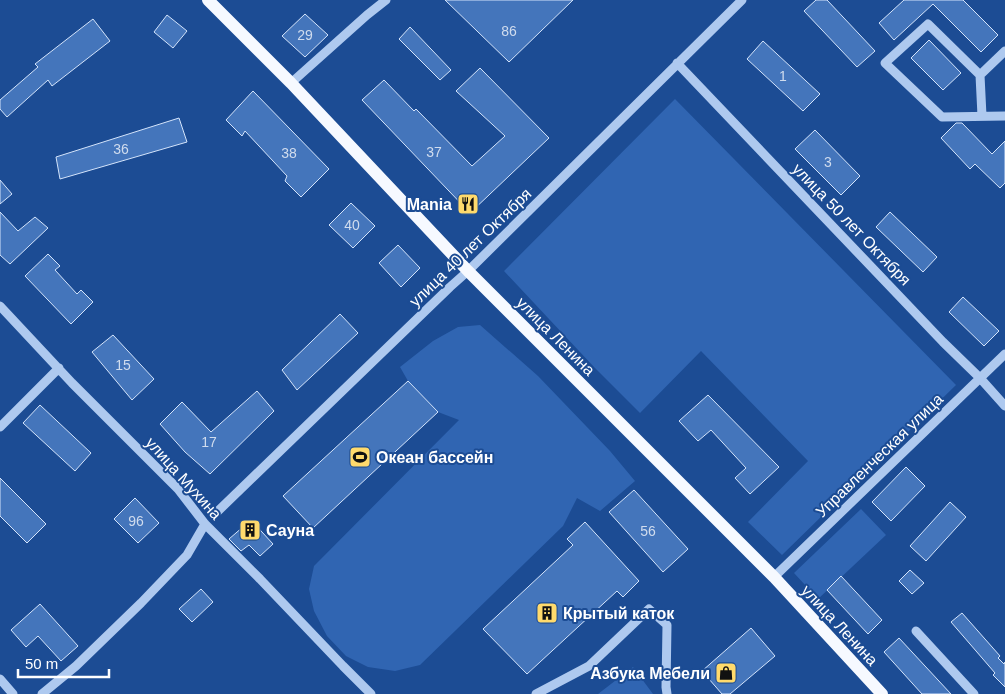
<svg xmlns="http://www.w3.org/2000/svg" width="1005" height="694" viewBox="0 0 1005 694" font-family="Arial,sans-serif">
	<rect width="100%" height="100%" fill="#1c4c94"/>
	<!-- green -->
	<path fill="#3065b2" d="M675 99 956 385 782 555 748 522 808 461 701 351 640 413 594 367 504 271Z
		M480 325 538 376 610 451 635 481 600 511 577 498 563 526 420 665 395 671 368 667 346 656 327 636 314 611 309 589 314 566 459 420 438 412 408 381 400 367 433 341 458 327Z
		M861 509 886 535 818 599 794 573Z
		M633 667 653 694H598Z"/>
	<!-- building -->
	<path fill="#4475bb" stroke="#d4e4fb" d="M445 0H573L509 62Z
		M816 0H827L875 51 857 67 804 11Z
		M904 0H963L998 35 981 52 933 4 894 40 879 23Z
		M305 14 328 35 305 57 282 36Z
		M167 15 187 31 173 48 154 32Z
		M93 19 110 41 52 86 48 80 7 117 0 109V100L38 67 35 64Z
		M410 27 451 70 440 80 399 39Z
		M929 40 961 73 943 90 911 58Z
		M763 41 820 94 803 111 747 59Z
		M480 68 549 138 470 213 362 100 384 80 414 111 416 109 472 166 505 136 456 91Z
		M253 91 329 169 301 197 285 181 287 176 245 131 242 136 226 120Z
		M179 118 187 142 60 179 56 157Z
		M956 123H962L992 154 1005 141V183L1000 188 975 164 970 169 941 138Z
		M815 130 860 176 841 195 795 149Z
		M0 180 12 194 0 204Z
		M351 203 375 226 353 248 329 225Z
		M0 212 18 231 35 217 48 228 10 264 0 255Z
		M890 212 937 257 923 272 876 227Z
		M398 245 420 268 401 287 379 263Z
		M48 254 60 266 55 270 77 294 81 290 93 302 71 324 25 276Z
		M963 297 999 331 984 346 949 312Z
		M340 314 358 333 297 390 282 370Z
		M113 335 154 379 132 400 92 352Z
		M408 381 438 412 313 528 283 496Z
		M257 391 274 411 210 474 185 452 160 424 182 402 211 432Z
		M708 395 779 467 750 494 735 478 746 468 711 430 698 441 679 421Z
		M40 405 91 453 75 471 23 423Z
		M906 467 925 486 891 521 872 502Z
		M0 478 46 524 27 543 0 516Z
		M634 490 688 549 663 572 609 512Z
		M135 498 159 523 138 543 114 519Z
		M950 502 966 517 926 561 910 546Z
		M251 520 273 544 260 556 249 545 241 551 229 539Z
		M585 522 639 581 623 597 617 591 527 674 483 629 573 545 567 539Z
		M910 570 924 583 912 594 899 581Z
		M841 576 882 620 868 634 827 590Z
		M201 589 213 602 192 622 179 609Z
		M40 604 78 646 61 661 38 636 26 647 11 630Z
		M962 613 1000 656 998 658 1004 664 1005 662V687L993 675 995 673 951 622Z
		M751 628 775 656 730 694H722L702 671Z
		M899 638 951 694H922L884 652Z"/>
	<g fill="none" stroke-linecap="round" stroke-linejoin="round">
		<!-- minor -->
		<path stroke="#aec9ef" stroke-width="9" d="M1005 51 980 75 928 24 885 63 942 117 1005 116
			M677 63 943 342 980 378 1005 406
			M980 75 982 116
			M291 83 367 15 386 0
			M0 306 72 383 178 489 205 524 260 579 343 666 371 694
			M0 427 59 368
			M217 512 450 287 468 271 742 0
			M774 577 1005 354
			M916 631 974 694
			M0 679 13 694
			M42 694 76 666 141 603 187 555 205 524
			M536 694 589 666 649 609 667 625 666 687 667 694"/>
		<!-- major -->
		<path stroke="#f6f9ff" stroke-width="12" d="M208 0 291 83 468 271 774 577 882 694"/>
	</g>
	<!-- icons -->
	<defs>
		<g id="restaurant-square" transform="scale(1.125)"><rect x="-9" y="-9" width="18" height="18" rx="4" fill="#ffda6c" stroke="#1c4c94"/><path d="M-5-6h1v4h1v-4h1v4h1v-4h1v5L-1.5 .5V6h-2V.5L-5-1ZM5-6V6H3V1.5H1.5Q1.5-4 5-6Z" fill="#111"/></g>
		<g id="stadium-square" transform="scale(1.125)"><rect x="-9" y="-9" width="18" height="18" rx="4" fill="#ffda6c" stroke="#1c4c94"/><path d="M0-5a6.5 5 0 1 0 0 10a6.5 5 0 1 0 0-10ZM-3.5-1.8h7v3.6h-7Z" fill="#111"/></g>
		<g id="building-square" transform="scale(1.125)"><rect x="-9" y="-9" width="18" height="18" rx="4" fill="#ffda6c" stroke="#1c4c94"/><path d="M-4-6H4V6H1V3H-1V6H-4ZM-2.5-4.3h1.7v1.8h-1.7ZM.8-4.3h1.7v1.8H.8ZM-2.5-1h1.7V.8h-1.7ZM.8-1h1.7V.8H.8Z" fill="#111"/></g>
		<g id="shop-square" transform="scale(1.125)"><rect x="-9" y="-9" width="18" height="18" rx="4" fill="#ffda6c" stroke="#1c4c94"/><path d="M-5-2.5h2.3a2.7 3.5 0 0 1 5.4 0H5L5.5 6h-11ZM-1.5-2.5h3a1.5 2.3 0 0 0-3 0Z" fill="#111"/></g>
	</defs>
	<g fill-rule="evenodd">
		<use href="#restaurant-square" x="468" y="204"/>
		<use href="#stadium-square" x="360" y="457"/>
		<use href="#building-square" x="250" y="530"/>
		<use href="#building-square" x="547" y="613"/>
		<use href="#shop-square" x="726" y="673"/>
	</g>
	<g text-anchor="middle" stroke-width="4" stroke-linejoin="round" paint-order="stroke">
		<!-- number labels -->
		<g font-size="14" fill="#d0dcee">
			<text x="509" y="36">86</text>
			<text x="305" y="40">29</text>
			<text x="783" y="81">1</text>
			<text x="121" y="154">36</text>
			<text x="434" y="157">37</text>
			<text x="289" y="158">38</text>
			<text x="828" y="167">3</text>
			<text x="352" y="230">40</text>
			<text x="123" y="370">15</text>
			<text x="209" y="447">17</text>
			<text x="136" y="526">96</text>
			<text x="648" y="536">56</text>
		</g>
		<!-- poi labels -->
		<g font-size="16" font-weight="bold" fill="#fff" stroke="#1c4c94" text-anchor="start">
			<text x="452" y="210" text-anchor="end">Mania</text>
			<text x="376" y="463">Океан бассейн</text>
			<text x="266" y="536">Сауна</text>
			<text x="563" y="619">Крытый каток</text>
			<text x="710" y="679" text-anchor="end">Азбука Мебели</text>
		</g>
		<!-- street labels -->
		<g font-size="16" fill="#fff" stroke="#1c4c94">
			<text transform="translate(852 224) rotate(46)" y="6">улица 50 лет Октября</text>
			<text transform="translate(470 247) rotate(-44)" y="6">улица 40 лет Октября</text>
			<text transform="translate(556 336) rotate(45)" y="6">улица Ленина</text>
			<text transform="translate(879 455) rotate(-44)" y="6">Управленческая улица</text>
			<text transform="translate(184 478) rotate(48)" y="6">улица Мухина</text>
			<text transform="translate(840 625) rotate(47)" y="6">улица Ленина</text>
		</g>
	</g>
	<!-- scale -->
	<path d="M18 669v8h91v-8" fill="none" stroke="#ffffff" stroke-width="2.5"/>
	<text x="25" y="669" font-size="15" fill="#ffffff" stroke="#1c4c94" stroke-width="4" paint-order="stroke">50 m</text>
</svg>
